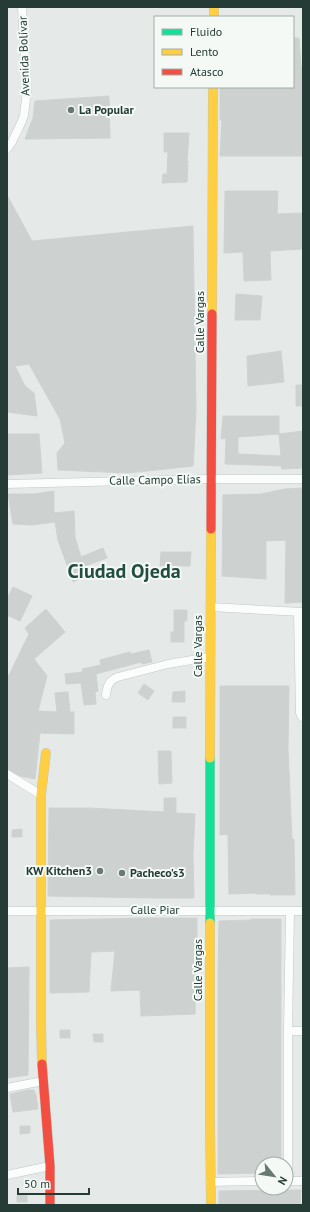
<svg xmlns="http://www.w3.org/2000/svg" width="310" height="1212" viewBox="0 0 310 1212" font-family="'PT Sans',sans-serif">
	<rect width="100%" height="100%" fill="#e5eae8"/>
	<!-- building -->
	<path fill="#cdd1cf" stroke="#ced3d1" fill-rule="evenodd" d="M293 38H299L301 66 303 76V156H220L222 120H220V87H293Z
		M109 96 110 138 25 139 33 118 35 101Z
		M164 133H189L187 161H188L187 182 162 183 163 174H167L168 152H164Z
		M225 191H278L277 214 303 213V249L270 251 271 280 244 281 243 252 224 253Z
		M7 195 32 241 193 226 196 408 194 450 193 466 128 473 58 470 57 453 65 443 60 419 29 364 15 366 25 386 34 393 37 416 7 412Z
		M236 294 262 296 260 320H235Z
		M281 351 284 382 248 386 247 356Z
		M296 385H303V406H296Z
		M223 416H279V434L303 431V468L282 469 281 466 225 464 226 438 221 439ZM279 434 281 456 238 454V437Z
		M7 434H39L42 473 7 475Z
		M303 488V602L285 603 286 540 266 541V579L222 576 223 495 261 494 285 489Z
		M54 491V513L74 511 75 537 81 557 103 548 107 558 85 566 89 574 73 582 58 540 55 522 32 525 13 524 8 494H34Z
		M161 552H191L190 566H160Z
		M13 587 32 596 20 621 7 615V599Z
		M46 609 65 632 34 659 47 676 38 711 57 712 55 693 68 692 70 712H74V734L40 733 35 779 20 776 7 769V679L29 634 25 628Z
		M174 610H187V621H184V642H171V632H174Z
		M149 650 152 662 142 664 141 662 96 674 98 691 95 692 96 704 84 705 81 683 66 684 65 674 83 672 82 669 101 665 100 660 130 652 131 654Z
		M144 684 154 691 148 700 138 693Z
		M220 686H289L288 749 292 839H294L295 895H270V894H256V893L229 894 228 834 220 835Z
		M185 691V702H172L173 692Z
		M173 717H186V728H173Z
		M158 751H171L172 783 159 784Z
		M164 798H176V813L195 814 193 854 194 898H153L48 896 49 808H89L164 812Z
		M22 829V837H12V830Z
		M147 918H197V945L196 966 195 1014 141 1016 140 990 111 991 115 951 91 952 89 992 50 993V920Z
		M251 919H281V1164H262V1173L218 1174V974L219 921 251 920Z
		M29 967 28 1075 7 1078V968Z
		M60 1030H70V1038H60Z
		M93 1034H103V1042H94Z
		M28 1090H34L36 1095 38 1109 13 1112 10 1094Z
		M20 1126H30V1133L20 1134Z
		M301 1190 300 1205H219V1191Z
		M27 1194V1202H17V1195Z"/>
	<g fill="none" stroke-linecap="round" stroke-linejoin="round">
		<!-- street casing -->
		<g stroke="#c2c7c5" stroke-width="9">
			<path id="street" d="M7 149 12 142 22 121 24 115 27 91 22 7
				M7 484 211 479H303
				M210 607 302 612
				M298 612 300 713 302 717H303
				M106 695C107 686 109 680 118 677L168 664 210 657
				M7 774 41 795
				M7 911H303
				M288 1031H303
				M7 1088 43 1081
				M7 1175 50 1166
				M286 1181H303
				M288 1181V1031L290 911
				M210 1182 262 1181"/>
		</g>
		<!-- fast casing -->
		<g stroke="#c2c8c5" stroke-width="10">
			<path id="fast" d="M210 758V923"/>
		</g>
		<!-- slow casing -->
		<g stroke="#c2c8c5" stroke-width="10">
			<path id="slow" d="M214 7V17
				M212 314 213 87
				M210 758 211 529
				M210 923V1123L211 1205
				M42 1064 41 1024V795L46 753"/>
		</g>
		<!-- jam casing -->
		<g stroke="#c2c8c5" stroke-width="10">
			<path id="jam" d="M211 529 212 314
				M42 1064 50 1166V1205"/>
		</g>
		<!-- street -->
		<use href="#street" stroke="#fbfcfc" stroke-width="8"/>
		<!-- fast -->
		<use href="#fast" stroke="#16e098" stroke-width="9"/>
		<!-- slow -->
		<use href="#slow" stroke="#ffcf43" stroke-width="9"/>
		<!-- jam -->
		<use href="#jam" stroke="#f24e42" stroke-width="9"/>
	</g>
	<!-- markers -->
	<g fill="#687974" stroke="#f4f9f6" stroke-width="1.5">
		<circle cx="71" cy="110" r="4"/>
		<circle cx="100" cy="871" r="4"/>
		<circle cx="122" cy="873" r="4"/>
	</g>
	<g text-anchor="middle" stroke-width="4" stroke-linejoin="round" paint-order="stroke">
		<!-- street labels -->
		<g font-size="12" fill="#243c35" stroke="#f4f9f6">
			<text transform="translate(24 56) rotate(-92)" y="4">Avenida Bolívar</text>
			<text transform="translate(200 322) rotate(-90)" y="4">Calle Vargas</text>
			<text transform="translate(155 480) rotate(-1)" y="4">Calle Campo Elías</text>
			<text transform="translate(198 646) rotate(-90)" y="4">Calle Vargas</text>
			<text x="155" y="914">Calle Piar</text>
			<text transform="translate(198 970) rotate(-90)" y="4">Calle Vargas</text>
		</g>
		<!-- poi labels -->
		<g font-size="12" font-weight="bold" fill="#243c35" stroke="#f4f9f6" text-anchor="start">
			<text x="79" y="114">La Popular</text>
			<text x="92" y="875" text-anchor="end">KW Kitchen3</text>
			<text x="130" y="877">Pacheco's3</text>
		</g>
		<!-- town labels -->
		<g font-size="20" font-weight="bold" fill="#224d41" stroke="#f4f9f6">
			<text x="124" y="578">Ciudad Ojeda</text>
		</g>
	</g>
	<!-- border -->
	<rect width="310" height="1212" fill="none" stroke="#243c35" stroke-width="16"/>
	<!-- legend -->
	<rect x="154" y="16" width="140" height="72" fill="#f4f9f6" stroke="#a1ada9"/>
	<rect x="162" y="29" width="20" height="6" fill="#16e098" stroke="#a1ada9"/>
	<text x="190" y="36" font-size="12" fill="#243c35">Fluido</text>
	<rect x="162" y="49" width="20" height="6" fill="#ffcf43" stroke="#a1ada9"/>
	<text x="190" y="56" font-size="12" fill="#243c35">Lento</text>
	<rect x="162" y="69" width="20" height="6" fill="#f24e42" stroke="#a1ada9"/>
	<text x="190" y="76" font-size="12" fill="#243c35">Atasco</text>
	<!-- north arrow -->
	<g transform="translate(274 1176) rotate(120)"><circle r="19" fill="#f4f9f6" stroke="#a1ada9"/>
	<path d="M0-3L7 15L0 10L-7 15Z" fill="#687974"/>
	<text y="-6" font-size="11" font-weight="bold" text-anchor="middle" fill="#243c35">N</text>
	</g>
	<!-- scale -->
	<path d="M18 1188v6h71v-6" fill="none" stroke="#243c35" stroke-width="2"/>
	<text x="24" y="1188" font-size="12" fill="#243c35" stroke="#f4f9f6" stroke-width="3" paint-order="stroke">50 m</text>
</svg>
